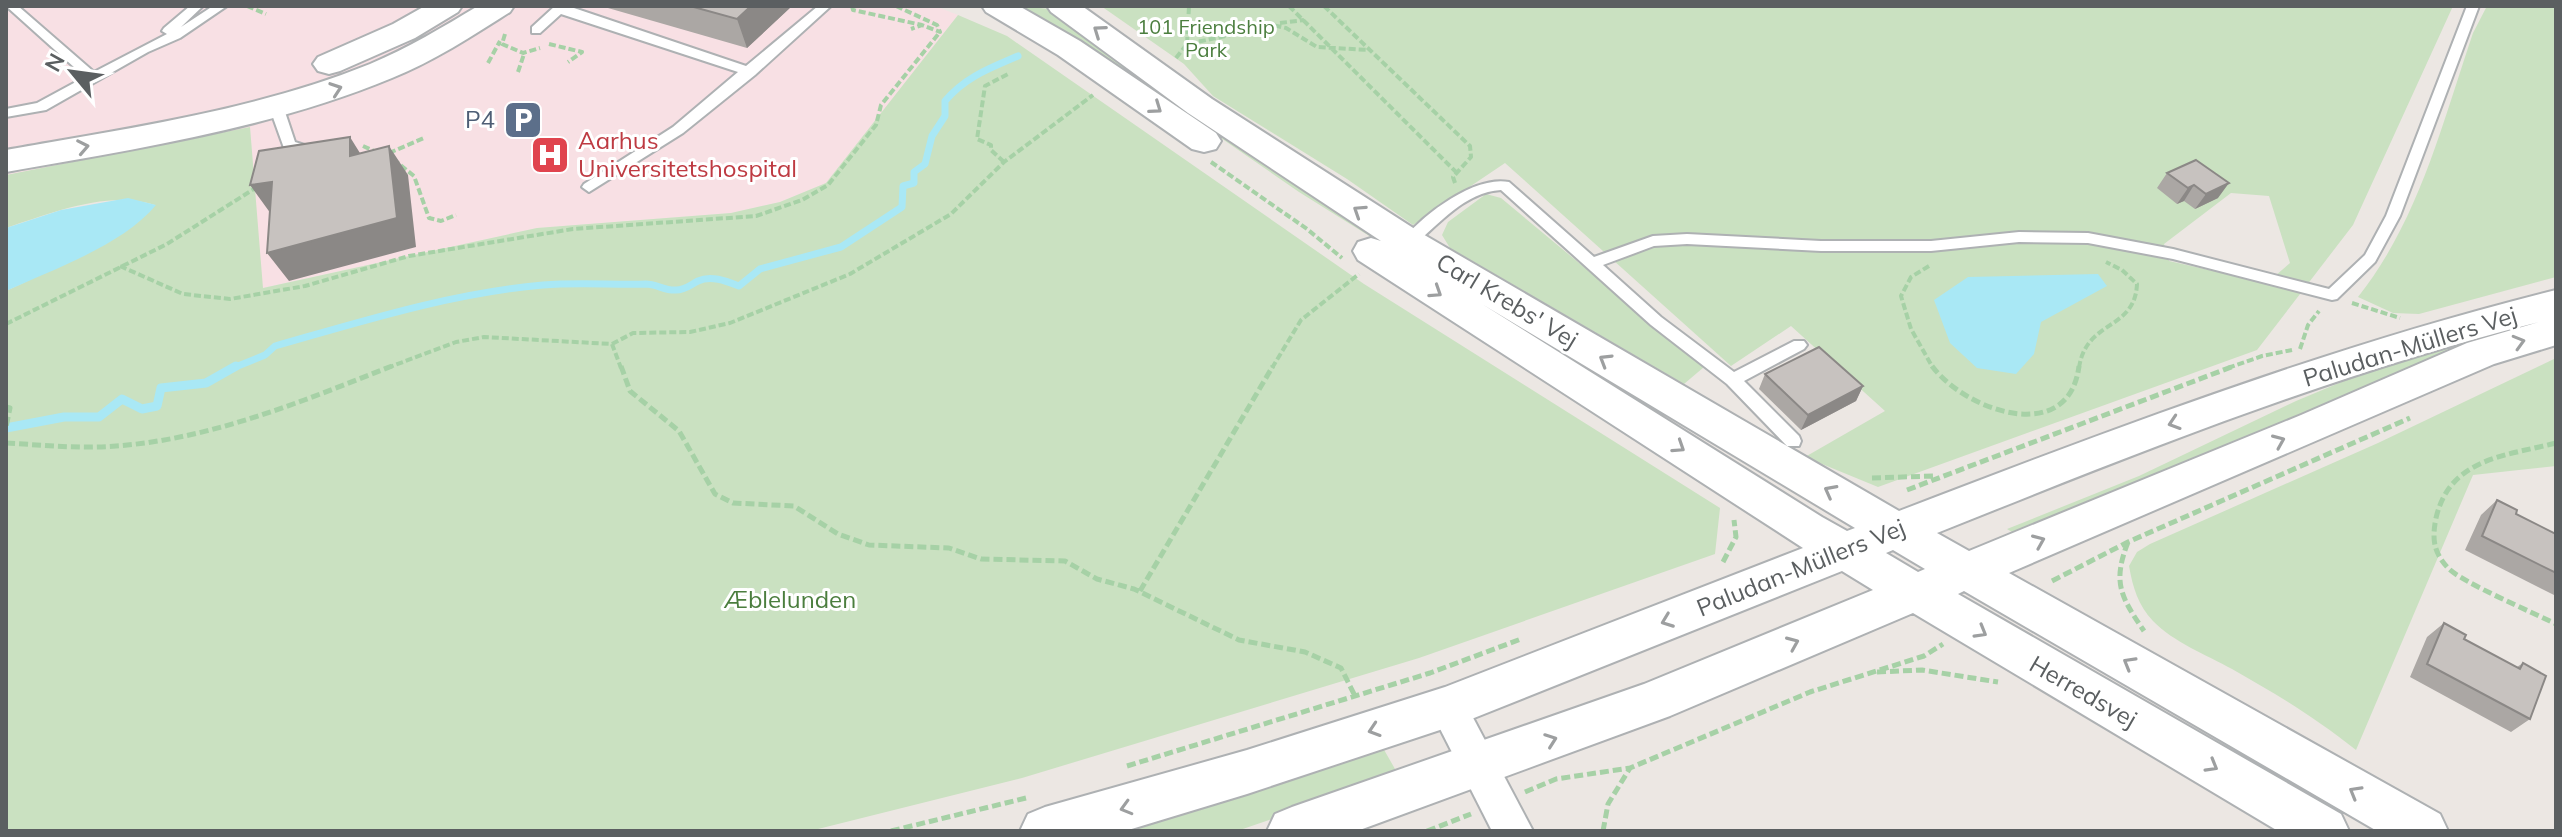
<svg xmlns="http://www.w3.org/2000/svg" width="2562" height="837" viewBox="0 0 2562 837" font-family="Mulish,sans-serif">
	<rect width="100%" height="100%" fill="#ece7e3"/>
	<!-- medical -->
	<path fill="#f8e0e4" d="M6 6H935L958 15 826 183 780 202 731 213 537 228 262 288 250 128 6 175Z"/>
	<!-- green -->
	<path fill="#cae1c1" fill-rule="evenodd" d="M1018 6 1050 9 1422 258 1398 254 1299 192 1089 47Z
		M1101 6H2453L2353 225 2257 350 1878 487 1805 457 1885 411 1791 326 1731 366 1505 163 1413 225 1347 179 1213 96 1184 64ZM2231 193 2269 196 2290 263 2267 283 2169 261 2164 244Z
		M2487 6H2556V277L2419 314 2393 313 2358 297C2419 220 2442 124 2473 33Z
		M958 15 1007 36 1364 284 1720 508 1715 554 1419 658 1022 778 810 831H6V291L89 252 155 205C108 190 52 213 6 228V175L250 127 263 288 537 228 731 213 780 202 826 183Z
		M1486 194 1501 198 1704 367 1684 384 1450 248 1442 235 1448 222Z
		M2556 317 2012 532 2007 529 2139 476 2296 401 2363 373Z
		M2556 358V466L2473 475 2356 750C2314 717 2278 695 2232 669 2207 655 2173 642 2153 621 2138 605 2133 588 2129 566L2137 552 2150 544 2378 443Z
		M1383 748 1399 776 1237 831H1119Z"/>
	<!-- water -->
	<path fill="#a9e8f5" d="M128 198 156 205C123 245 52 270 6 291V228L61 210Z
		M2098 274 2107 286 2041 322 2034 354 2016 374 1977 368 1950 343 1934 300 1968 277Z"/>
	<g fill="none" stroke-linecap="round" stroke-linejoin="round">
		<!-- stream-far1 -->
		<path stroke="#a9e8f5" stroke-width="7" d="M233 368 265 355 275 346C363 321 452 293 543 285 578 282 612 285 646 284 656 284 666 291 676 290 685 290 690 285 698 281 711 275 726 281 739 286L760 269 841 247 902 207 903 186 914 183V172L925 164 932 136 945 116V101C965 77 990 68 1018 56"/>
		<!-- stream -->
		<path stroke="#a9e8f5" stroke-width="9" d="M6 428 64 417H99L122 399 142 409 157 406 161 388 206 383 236 366"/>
		<!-- service casing -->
		<g stroke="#aeb1b3" stroke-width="4">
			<path id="service" d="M6 6H18L94 72 167 34 162 31 164 28 190 6H203L181 27 213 6H227L180 38 148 52 46 110 6 117V109L37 103 85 77Z
				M555 6H568L746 66 818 6H831L755 75 683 133 589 192 582 187 584 184 673 127 738 72 561 14 540 33H532V27Z
				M2467 6H2479L2400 216 2375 262 2337 299 2332 300 2173 259 2088 243 2019 242 1931 251H1821L1687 244 1654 246 1603 265 1661 317 1734 372 1794 341H1804L1807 345 1804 349 1744 381 1799 436 1801 441 1799 446H1787L1727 384 1651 325 1501 190C1465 192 1439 224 1413 246H1403L1401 242C1421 216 1474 175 1509 182L1594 257 1653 236 1687 234 1821 241H1931L2019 232 2088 233 2173 249 2329 289 2365 255 2386 216Z
				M277 105 284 109 295 142 314 148V154L303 156 284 148 270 109Z"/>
		</g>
		<!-- minor casing -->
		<g stroke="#aeb1b3" stroke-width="4">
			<path id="minor" d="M1448 690 1461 695 1533 831H1492L1429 707 1435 695Z"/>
		</g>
		<!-- tertiary casing -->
		<g stroke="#aeb1b3" stroke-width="4">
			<path id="tertiary" d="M425 6H462L458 12 415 38 340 71 329 74 318 71 313 64 318 57 393 24Z
				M478 6H514L510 12C472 36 434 61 392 78 269 129 136 149 6 172V150C129 128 253 111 370 64 408 48 443 27 478 6Z
				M982 6H1019L1080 41 1216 133 1221 141 1216 149 1204 152 1192 149 1058 55 986 12Z
				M1047 6H1082L1212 99 1421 233 1899 511C2115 428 2331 346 2556 290V345L2494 364 2009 573 2440 814 2448 831H2377L1964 591 1958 594 2341 814 2349 831H2278L1913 613 1670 716 1357 831H1267L1275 814 1292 807 1644 684 1873 590 1842 571 1464 722 1247 794 1125 831H1020L1028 814 1045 807 1247 750 1445 687 1803 548 1358 260 1353 251 1358 242 1371 238 1381 241 1188 113 1051 12ZM1482 304 1855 528 1847 531 1822 517ZM2539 322 2467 343 2301 415 1969 551 1937 533C2134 454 2333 374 2539 322ZM1893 550 1925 569 1918 572 1886 553Z"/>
		</g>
		<!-- path-far1 -->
		<path stroke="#a6d1a6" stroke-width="4" stroke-dasharray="7 3" stroke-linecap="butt" d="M247 6 266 14
			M852 6 853 10 922 25
			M896 6 937 25 940 32 922 25 911 29
			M1289 6 1457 173
			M1324 6 1470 146 1471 157 1453 177 1455 183
			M1280 23 1304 20
			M505 34 502 44 523 53 540 48
			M549 44 582 52 568 62
			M1187 44 1189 6
			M1176 58 1187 44 1245 32 1259 22 1286 28 1317 47 1368 50
			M488 63 500 41
			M518 72 524 54
			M363 146 376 152
			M389 153 424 138
			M393 159 414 176 429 218 441 221 456 215
			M1004 162 991 150V145L977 139 985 86 1008 74
			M1211 162 1307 229 1342 258
			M120 266 183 294 230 299 305 286 409 256 573 229 756 216 802 200 828 185 876 125 881 105 940 32
			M1929 266 1911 277 1901 296 1911 329 1933 368
			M2352 303 2400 318
			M6 324 167 244 257 187
			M612 344 633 333 690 332 730 323 850 274 951 214 1004 162 1093 95
			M2300 349 2308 325 2319 311
			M387 368 456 342 484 337 612 344 621 368
			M1272 368 1301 320 1359 274
			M2079 368C2086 319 2135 331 2137 284L2122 270 2106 262
			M2228 368 2262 356 2292 350"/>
		<!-- path -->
		<path stroke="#a6d1a6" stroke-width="5" stroke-dasharray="9 4" stroke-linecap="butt" d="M621 366 630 391 679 431 715 494 733 503 794 506 838 534 869 545 949 548 981 559 1065 561 1097 579 1134 589 1239 640 1305 652 1341 668 1355 696
			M1932 366C1965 411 2069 447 2079 366
			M6 407 10 408 6 427
			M6 443C43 445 79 449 116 446 212 439 303 401 392 366
			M2556 443C2505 456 2450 458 2436 518 2432 538 2433 552 2448 568 2461 582 2534 613 2556 624
			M1872 478 1934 476
			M1907 490 2234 366
			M2128 542C2112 583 2121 597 2144 631
			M1723 562 1736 537 1734 520
			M2052 581 2128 542 2410 418
			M1140 591 1273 366
			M1877 672 1922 670 1998 682
			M1127 766 1430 673 1521 639
			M1525 792 1556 779 1630 768 1810 692 1924 656 1943 644
			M891 831 1026 798
			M1427 831 1471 814
			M1603 831 1608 804 1630 768"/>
		<!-- service -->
		<use href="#service" fill="#fff" fill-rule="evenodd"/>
		<!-- minor -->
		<use href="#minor" fill="#fff" fill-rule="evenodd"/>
		<!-- tertiary -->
		<use href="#tertiary" fill="#fff" fill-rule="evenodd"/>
	</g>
	<!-- wall -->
	<path fill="#aba7a4" d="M601 6H792L747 48Z
		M2196 160 2218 198 2195 209 2184 201 2177 204 2157 188 2167 173Z
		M1765 374 1863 386 1856 401 1801 430 1759 389Z
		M2497 500 2516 514 2556 534V596L2465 550 2481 515Z
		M2444 623 2464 639 2517 667 2523 663 2530 719 2511 732 2410 677 2427 637Z"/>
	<!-- shaded-wall -->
	<path fill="#8b8886" d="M751 6H792L747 48 737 19Z
		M350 137 368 166 350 156Z
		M389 146 408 175 416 247 289 281 267 253Z
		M272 182 271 214 250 185Z
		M2229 183 2218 198 2195 209 2206 194Z
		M2194 185 2184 201 2177 204 2188 188Z
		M1863 386 1856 401 1801 430 1808 415Z"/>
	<!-- building -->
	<path fill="#c7c2bf" stroke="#8b8886" stroke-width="2" d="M690 6H751L737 19Z
		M350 137V156L389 146 397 218 267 253 272 182 250 185 259 151Z
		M2196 160 2229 183 2206 194 2194 185 2188 188 2167 173Z
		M1819 347 1863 386 1808 415 1765 374Z
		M2497 500 2517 510 2516 514 2556 534V573L2482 536Z
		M2444 623 2466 635 2464 639 2520 669 2523 663 2546 676 2530 719 2427 664Z"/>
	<!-- one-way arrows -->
	<defs><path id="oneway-chevron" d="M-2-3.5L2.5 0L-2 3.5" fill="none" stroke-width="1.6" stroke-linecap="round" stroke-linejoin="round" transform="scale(2)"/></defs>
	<g stroke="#9d9fa0">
		<use href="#oneway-chevron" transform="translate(1099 31) rotate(-145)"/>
		<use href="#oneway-chevron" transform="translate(336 89) rotate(-19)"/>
		<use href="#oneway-chevron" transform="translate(1156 108) rotate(35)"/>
		<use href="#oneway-chevron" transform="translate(83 147) rotate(-11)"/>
		<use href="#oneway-chevron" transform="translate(1359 211) rotate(-147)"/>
		<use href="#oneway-chevron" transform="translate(1436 292) rotate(33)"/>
		<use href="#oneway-chevron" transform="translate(2519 342) rotate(-16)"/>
		<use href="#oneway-chevron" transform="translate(1605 360) rotate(-149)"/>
		<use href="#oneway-chevron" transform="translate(2174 423) rotate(162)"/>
		<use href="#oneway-chevron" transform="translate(2279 441) rotate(-23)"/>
		<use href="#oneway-chevron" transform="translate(1679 447) rotate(33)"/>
		<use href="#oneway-chevron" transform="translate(1830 491) rotate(-152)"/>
		<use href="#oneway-chevron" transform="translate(2039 541) rotate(-23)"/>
		<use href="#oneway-chevron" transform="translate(1667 621) rotate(159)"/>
		<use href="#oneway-chevron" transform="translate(1981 632) rotate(30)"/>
		<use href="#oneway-chevron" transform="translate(1793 643) rotate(-23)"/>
		<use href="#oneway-chevron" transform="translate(2129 663) rotate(-150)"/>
		<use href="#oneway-chevron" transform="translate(1374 730) rotate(162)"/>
		<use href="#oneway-chevron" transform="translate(1551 740) rotate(-20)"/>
		<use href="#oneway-chevron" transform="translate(2212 766) rotate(30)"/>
		<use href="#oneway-chevron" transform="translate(2355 792) rotate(-150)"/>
		<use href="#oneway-chevron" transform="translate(1126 808) rotate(164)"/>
	</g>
	<!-- icons -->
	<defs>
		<g id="parking-square" transform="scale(2)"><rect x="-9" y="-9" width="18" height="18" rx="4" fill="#5c6f8a" stroke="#fff"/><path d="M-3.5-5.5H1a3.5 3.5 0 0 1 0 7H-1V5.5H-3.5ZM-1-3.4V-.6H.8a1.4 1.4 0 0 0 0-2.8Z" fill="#fff"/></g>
		<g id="hospital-square" transform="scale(2)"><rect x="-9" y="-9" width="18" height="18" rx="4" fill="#e0444e" stroke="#fff"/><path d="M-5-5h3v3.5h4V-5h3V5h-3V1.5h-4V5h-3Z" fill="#fff"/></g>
	</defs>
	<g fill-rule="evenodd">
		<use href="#parking-square" x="523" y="120"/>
		<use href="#hospital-square" x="550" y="155"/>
	</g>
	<g text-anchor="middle" stroke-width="6" stroke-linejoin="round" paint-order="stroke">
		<!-- far-park labels -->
		<g font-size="20" fill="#4b7e3e" stroke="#fff">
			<text x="1206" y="34">101 Friendship<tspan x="1206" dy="23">Park</tspan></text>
		</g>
		<!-- service labels -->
		<g font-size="24" fill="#4e5e75" stroke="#fff" text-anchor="end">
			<text x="495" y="128">P4</text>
		</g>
		<!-- health labels -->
		<g font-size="24" fill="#be3a42" stroke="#fff" text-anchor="start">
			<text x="578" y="149">Aarhus<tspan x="578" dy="28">Universitetshospital</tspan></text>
		</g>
		<!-- street labels -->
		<g font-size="24" fill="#5b5f61" stroke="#fff">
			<text transform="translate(1507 301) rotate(31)" y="8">Carl Krebs' Vej</text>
			<text transform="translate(2410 347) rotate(-17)" y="8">Paludan-Müllers Vej</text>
			<text transform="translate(1801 568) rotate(-22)" y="8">Paludan-Müllers Vej</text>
			<text transform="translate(2083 692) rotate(30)" y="8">Herredsvej</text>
		</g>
		<!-- park labels -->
		<g font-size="24" fill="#4b7e3e" stroke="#fff">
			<text x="790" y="608">Æblelunden</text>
		</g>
	</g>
	<!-- border -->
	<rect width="2562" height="837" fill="none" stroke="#5b5f61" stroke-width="16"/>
	<!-- north arrow -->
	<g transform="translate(72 72) rotate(299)" stroke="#ffffff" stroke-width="6" paint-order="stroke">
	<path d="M0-6L14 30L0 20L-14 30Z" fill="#5b5f61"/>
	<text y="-12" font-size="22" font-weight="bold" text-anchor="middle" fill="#5b5f61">N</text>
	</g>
</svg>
